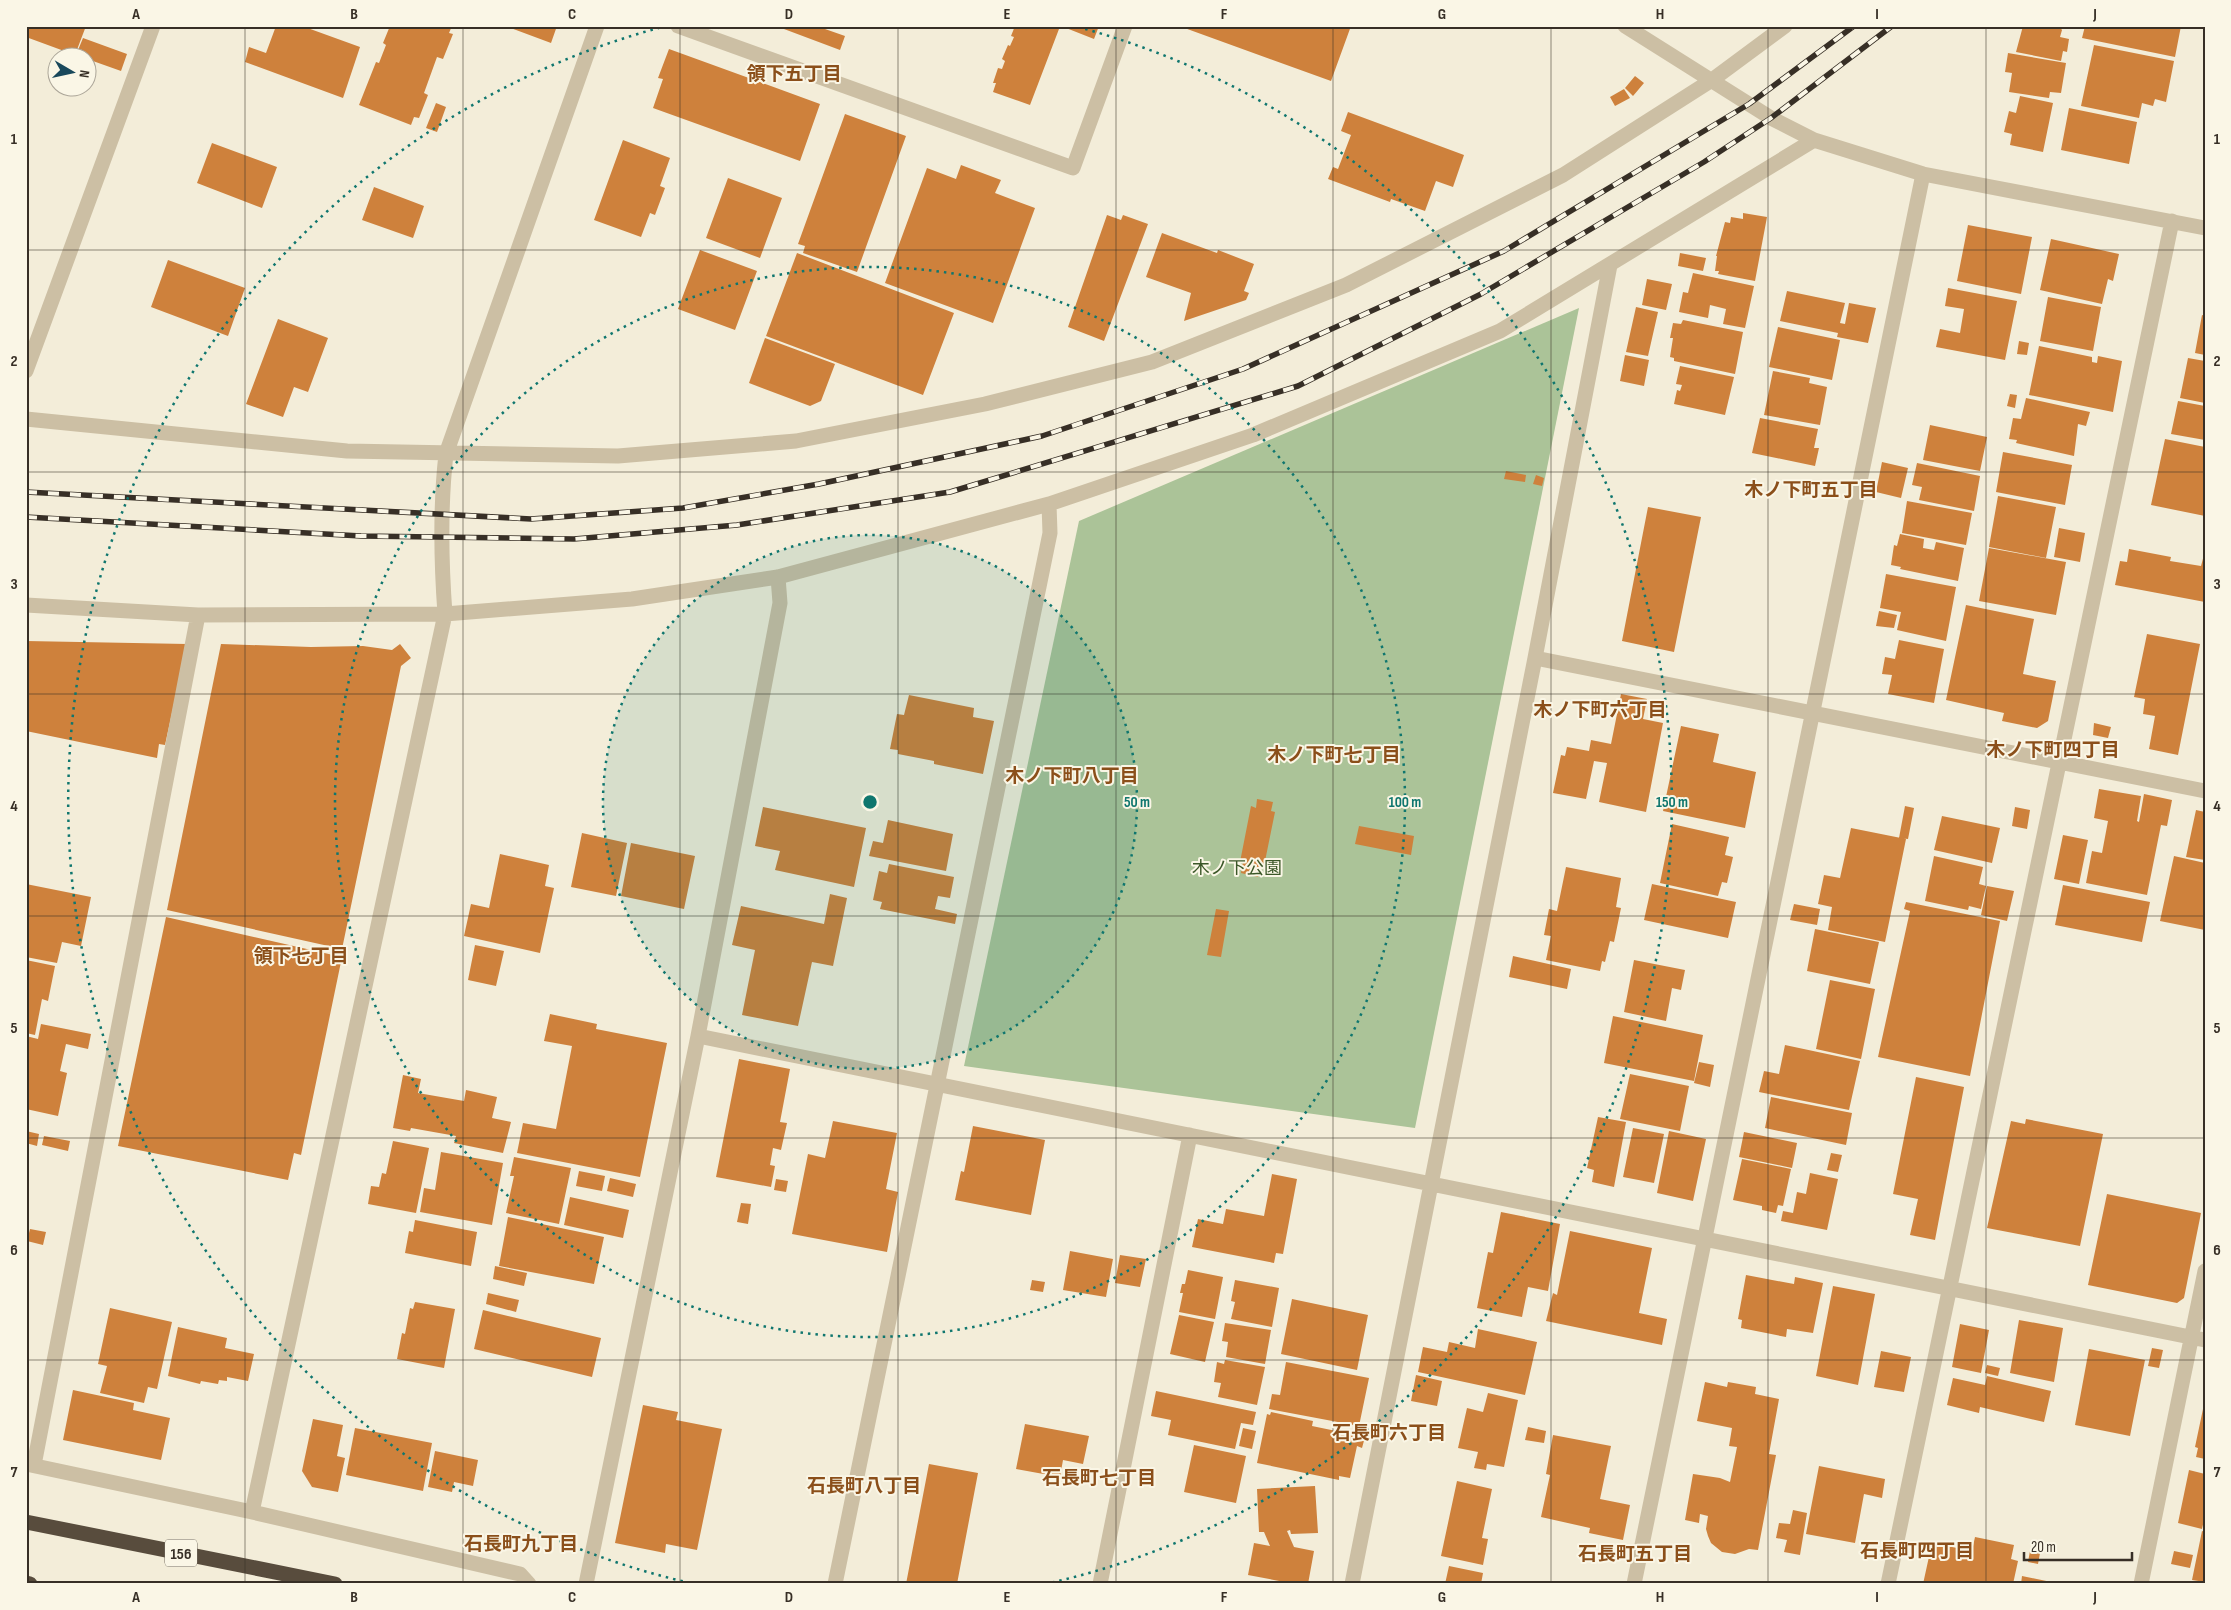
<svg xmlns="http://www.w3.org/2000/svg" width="2231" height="1610" viewBox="0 0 2231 1610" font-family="'Sofia Sans Condensed','Noto Sans JP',sans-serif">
	<rect width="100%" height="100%" fill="#f3edd9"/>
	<!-- green -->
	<path fill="#abc398" d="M1579 308 1415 1128 964 1066 1079 521Z"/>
	<!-- building -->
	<path fill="#ce813c" d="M26 26H86L75 55 26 37Z
		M276 26H302L360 47 343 98 245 62 249 47 266 53Z
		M390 26H452L449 33 453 34 443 59 437 57 424 93 428 95 419 118 414 117 411 125 359 105 376 62 379 63 386 45 383 43Z
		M505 26H557L551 43Z
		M776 26H826L825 29 845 36 840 50Z
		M1015 26H1051L1059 29 1030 105 993 92 996 83H993L998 68 1002 69 1005 61 1002 59 1008 45 1010 46 1014 37 1011 36Z
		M1061 26H1099L1094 39Z
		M1179 26H1351L1331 81Z
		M2023 26H2059L2062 30 2060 37 2069 39 2067 52 2063 51 2061 61 2016 52Z
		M2085 26H2181L2175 57 2082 38Z
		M83 38 127 54 121 71 76 55Z
		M2094 45 2174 61 2166 102 2155 99 2153 106 2142 103 2139 118 2081 106Z
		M669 49 820 104 800 161 653 108 663 79 658 78Z
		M2008 53 2066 63 2061 93 2050 92 2049 98 2009 92 2012 73 2005 72Z
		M1635 76 1644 83 1633 96 1625 88Z
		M1624 89 1630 98 1615 106 1610 97Z
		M2020 96 2053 103 2043 152 2010 145 2012 134 2004 132 2009 111 2016 113Z
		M436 103 446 107 437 132 426 128Z
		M2069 108 2137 122 2129 164 2061 150Z
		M1348 112 1464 155 1453 187 1436 181 1425 211 1391 199 1390 202 1328 179 1333 167 1338 169 1351 135 1341 131Z
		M845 114 906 136 857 272 803 253 805 246 798 244Z
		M623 140 670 158 660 186 665 188 655 215 650 213 641 237 594 220Z
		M212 143 277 167 262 208 197 183Z
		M961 165 1001 180 995 193 1035 208 993 323 885 283 927 168 956 179Z
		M728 178 782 198 760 258 706 238Z
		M374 187 424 206 413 238 362 220Z
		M1743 213 1767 217 1755 281 1718 274 1719 271H1715L1717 256H1716L1725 222 1730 223 1731 217 1743 219Z
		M1107 215 1121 220 1123 215 1148 224 1104 341 1068 327Z
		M1968 225 2032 237 2021 294 1957 281Z
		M1162 233 1217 253 1218 250 1254 264 1244 291 1249 293 1246 300 1184 321 1191 293 1146 277Z
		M2051 239 2119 254 2113 281 2108 279 2102 304 2040 290Z
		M700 250 757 271 735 330 678 309Z
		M797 253 954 313 923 395 766 336Z
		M1680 253 1706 258 1703 271 1678 266Z
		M168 260 245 288 228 336 151 307Z
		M1693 273 1754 286 1745 328 1723 324 1726 309 1710 305 1708 318 1679 312 1683 292 1688 293Z
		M1647 279 1672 284 1666 310 1642 305Z
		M1948 288 2017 301 2005 360 1936 347 1940 329 1960 333 1964 309 1945 306Z
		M1787 291 1845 303 1840 323 1845 324 1849 303 1876 308 1868 343 1837 337 1838 333 1780 321Z
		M2048 297 2101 307 2093 351 2040 341Z
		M1636 307 1658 312 1648 356 1626 352Z
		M2202 315 2205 316V355L2195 353Z
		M278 319 328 338 308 392 294 387 283 417 246 404Z
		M1683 320 1743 332 1735 374 1674 361V358L1670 357 1673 338H1670L1673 323 1681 324Z
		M1778 327 1840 340 1832 380 1769 367Z
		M765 338 835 364 821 401 810 406 749 383Z
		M2019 341 2029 343 2027 355 2017 354Z
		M2039 346 2092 357V362L2097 363 2098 356 2122 361 2113 412 2029 395Z
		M1625 355 1649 360 1644 386 1620 381Z
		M2188 358 2205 361V403L2180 398Z
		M1680 366 1734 377 1725 415 1674 404 1677 390 1680 391 1682 385 1676 384Z
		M1773 371 1810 378 1809 383 1827 387 1820 425 1764 415Z
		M2010 394 2017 395 2015 408 2007 406Z
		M2026 398 2090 412 2086 426 2078 424 2074 456 2016 443 2017 440 2009 439 2013 418 2021 419Z
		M2178 401 2205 406V440L2171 434Z
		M1760 418 1818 429 1814 448H1819L1815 466 1752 453Z
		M1930 425 1987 437 1980 471 1923 460Z
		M2165 439 2205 447V516L2151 505Z
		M2003 452 2072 465 2065 505 1996 492Z
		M1882 462 1908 468 1901 498 1876 492Z
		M1917 463 1980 476 1974 511 1919 500 1922 487 1912 485Z
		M1506 471 1526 475 1525 482 1504 479Z
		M1536 475 1544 478 1542 486 1533 484Z
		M1998 496 2056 507 2046 558 1989 547Z
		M1907 501 1972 513 1966 545 1902 533Z
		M1648 507 1701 517 1674 652 1622 641Z
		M2059 528 2085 533 2080 562 2054 557Z
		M1900 534 1924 539 1923 548 1934 550 1936 542 1964 548 1958 581 1900 569 1901 567 1891 565 1894 545 1897 546Z
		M1989 548 2066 562 2056 615 1979 601Z
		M2129 549 2171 557 2170 561 2201 566 2205 551V602L2115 585 2120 561 2127 562Z
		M1886 574 1956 587 1946 641 1897 630 1901 612 1880 608Z
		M1966 605 2034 619 2023 674 2056 681 2048 721 2037 728 2002 721 2004 713 1946 700Z
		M1879 611 1897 615 1894 628 1876 626Z
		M2147 634 2200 644 2178 755 2149 749 2155 716 2143 714 2145 699 2134 697Z
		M1899 640 1944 649 1934 703 1888 694 1892 675 1882 674 1885 657 1895 659Z
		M26 641 187 644 165 745 159 744 157 758 26 731Z
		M221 644 311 647 363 646 392 650 400 644 411 658 401 666 342 949 167 910Z
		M1621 694 1647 699 1643 719 1663 723 1646 812 1599 802 1607 763 1594 761 1586 799 1553 793 1561 755 1565 756 1567 747 1589 751 1591 740 1611 744Z
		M909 695 974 708 973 717 994 721 983 774 934 764V761L898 754V750L890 749 897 714 904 715Z
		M2094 723 2111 727 2108 738 2093 735Z
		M1681 726 1719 734 1713 762 1756 772 1745 828 1663 811Z
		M2099 789 2141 796 2137 821 2139 822 2144 794 2172 800 2167 826 2161 825 2147 895 2086 883 2092 851 2102 853 2108 821 2094 818Z
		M1257 799 1273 802 1271 811 1275 812 1264 866 1261 865 1258 877 1241 873 1243 862H1240L1251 806 1256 808Z
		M1905 806 1914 808 1908 839 1899 838Z
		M763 807 866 828 854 887 775 870 780 851 755 846Z
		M2015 807 2030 810 2027 829 2012 826Z
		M2196 810 2205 812V860L2186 857Z
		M1942 816 2000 828 1992 863 1934 850Z
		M888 820 953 834 946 871 869 856 873 841 883 843Z
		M1672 824 1729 837 1725 855 1733 857 1727 883 1722 882 1718 896 1660 883Z
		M1359 826 1414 836 1411 855 1355 844Z
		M1851 828 1906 839 1885 942 1828 930 1832 907 1818 904 1824 875 1840 878Z
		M582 833 627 843 616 896 571 887Z
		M2063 835 2088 840 2079 884 2054 879Z
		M631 843 695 856 684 909 621 896Z
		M500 854 549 865 545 886 554 888 540 953 464 936 471 904 489 908Z
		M1934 856 1983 867 1979 884 1986 886 1981 909 1969 906 1968 910 1925 901Z
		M2174 856 2205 863V930L2160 921Z
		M889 864 954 877 950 898 938 896 935 909 957 914 955 924 880 909 882 902 873 900 879 871 887 873Z
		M1566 867 1621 878 1616 907 1621 908 1614 942 1610 941 1605 962 1602 961 1600 971 1546 960 1551 936 1544 935 1549 909 1557 911Z
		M26 884 91 897 81 946 62 942 57 963 26 957Z
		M1652 884 1736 902 1728 938 1644 920Z
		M2063 885 2150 902 2142 942 2055 925Z
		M1987 886 2014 891 2007 921 1981 915Z
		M830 894 847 898 833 966 812 962 798 1026 742 1015 755 950 732 945 741 906 824 924Z
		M1906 902 2000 921 1970 1076 1878 1057 1910 911 1904 909Z
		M1794 904 1820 909 1817 925 1790 920Z
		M1216 909 1229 911 1221 957 1207 955Z
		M166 917 342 957 301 1155 294 1153 288 1180 118 1146Z
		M1815 929 1879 942 1870 984 1807 971Z
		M475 945 504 951 496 986 468 980Z
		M1513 956 1571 969 1567 989 1509 977Z
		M26 960 55 966 48 1001 42 999 35 1035 26 1033Z
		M1634 960 1685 970 1681 990 1672 988 1666 1021 1624 1012Z
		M1830 980 1875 989 1861 1059 1816 1049Z
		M550 1014 597 1024 596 1029 667 1043 640 1177 517 1153 523 1123 556 1129 572 1046 544 1041Z
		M1613 1016 1703 1035 1694 1081 1604 1063Z
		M41 1024 91 1034 88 1049 66 1044 60 1071 67 1073 58 1116 26 1109V1036L38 1039Z
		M1785 1045 1860 1061 1849 1110 1759 1092 1764 1071 1779 1074Z
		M739 1059 790 1069 780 1122 787 1123 781 1150 773 1148 770 1165 775 1166 771 1187 716 1177Z
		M1699 1062 1714 1065 1710 1087 1694 1083Z
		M1630 1074 1689 1086 1680 1131 1620 1119Z
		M403 1075 421 1079 418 1093 464 1101 466 1090 497 1097 492 1118 511 1122 503 1153 454 1143 456 1136 411 1128 410 1131 393 1128Z
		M1916 1077 1964 1087 1935 1240 1910 1235 1918 1199 1893 1194Z
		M1771 1097 1852 1113 1846 1145 1765 1128Z
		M1598 1117 1626 1122 1614 1187 1592 1182 1594 1170 1587 1168Z
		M2026 1119 2103 1134 2080 1246 1987 1228 2011 1121 2025 1124Z
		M833 1121 897 1133 886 1189 898 1192 887 1252 792 1234 808 1154 825 1158Z
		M973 1126 1045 1140 1031 1215 955 1200 961 1171 964 1172Z
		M1633 1128 1664 1134 1654 1183 1623 1177Z
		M26 1131 39 1134 37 1146 26 1143Z
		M1669 1131 1706 1139 1693 1201 1657 1193Z
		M1744 1132 1797 1143 1792 1168 1739 1157Z
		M44 1136 70 1141 68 1151 42 1145Z
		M393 1141 429 1148 416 1213 368 1204 371 1186 379 1187 382 1173 386 1174Z
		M441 1152 503 1163 492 1225 420 1212 424 1188 435 1190Z
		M1831 1153 1842 1155 1838 1172 1827 1170Z
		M514 1157 571 1168 559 1224 506 1213 514 1176H510Z
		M1742 1159 1791 1169 1783 1206 1778 1205 1776 1213 1762 1210V1206L1733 1200Z
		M579 1171 605 1176 602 1191 576 1186Z
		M1810 1173 1838 1179 1827 1230 1781 1221 1783 1211 1793 1213 1797 1192 1806 1194Z
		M1272 1174 1297 1179 1283 1254 1276 1253 1274 1263 1192 1247 1198 1219 1223 1224 1226 1209 1264 1216Z
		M610 1178 636 1184 633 1197 607 1191Z
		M776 1179 788 1181 786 1192 774 1190Z
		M2107 1194 2201 1213 2184 1298 2177 1303 2088 1285Z
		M570 1197 629 1210 623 1238 564 1225Z
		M741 1203 751 1204 748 1224 737 1222Z
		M1501 1212 1560 1224 1548 1291 1528 1287 1522 1317 1477 1308 1488 1252 1493 1253Z
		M508 1217 604 1237 594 1284 499 1266Z
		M415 1220 477 1232 471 1266 405 1253 409 1231 413 1232Z
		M30 1229 46 1232 43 1245 27 1241Z
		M1570 1231 1652 1248 1639 1313 1667 1319 1662 1345 1546 1321 1553 1293 1557 1295Z
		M1070 1251 1113 1259 1106 1297 1063 1290Z
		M1120 1255 1146 1259 1140 1287 1115 1283Z
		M495 1266 527 1273 524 1286 493 1279Z
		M1188 1270 1223 1277 1215 1319 1179 1312 1183 1293H1180L1182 1284H1185Z
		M1746 1275 1794 1284 1795 1277 1823 1283 1813 1333 1787 1329 1786 1337 1741 1328 1742 1320 1738 1319Z
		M1032 1280 1045 1282 1043 1292 1030 1290Z
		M1235 1280 1279 1288 1272 1327 1231 1319 1235 1302 1231 1301Z
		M1833 1286 1875 1294 1858 1385 1816 1376Z
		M488 1293 519 1300 516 1312 486 1304Z
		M1292 1299 1368 1315 1357 1370 1281 1354Z
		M415 1302 455 1309 444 1368 397 1359 402 1333 405 1334 410 1308 413 1309Z
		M110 1308 172 1322 157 1389 148 1387 144 1403 100 1393 107 1366 98 1364Z
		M483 1310 601 1338 592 1377 474 1349Z
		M1179 1315 1214 1322 1205 1362 1170 1354Z
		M2019 1320 2063 1328 2054 1382 2010 1373Z
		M1225 1323 1271 1330 1265 1364 1226 1357 1228 1342 1222 1341Z
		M1960 1324 1989 1330 1981 1373 1952 1367Z
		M178 1327 227 1338 225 1348 254 1354 248 1381 227 1377V1381L219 1380 218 1384 201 1381 200 1384 168 1376Z
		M1478 1329 1537 1342 1525 1395 1418 1372 1423 1347 1447 1352 1449 1342 1475 1348Z
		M2152 1348 2163 1350 2159 1368 2148 1366Z
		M2089 1349 2145 1360 2130 1436 2075 1425Z
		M1881 1351 1911 1357 1904 1392 1874 1387Z
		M1225 1360 1265 1367 1257 1405 1218 1397 1221 1383 1214 1382 1217 1362 1224 1364Z
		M1286 1362 1369 1378 1359 1426 1269 1409 1272 1394 1280 1395Z
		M1987 1365 2000 1368 1998 1376 1985 1373Z
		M1416 1375 1442 1381 1437 1406 1411 1401Z
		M1987 1376 2051 1391 2044 1422 1980 1407 1979 1413 1947 1405 1953 1378 1985 1385Z
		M1705 1382 1727 1387 1728 1382 1756 1387 1755 1394 1779 1399 1769 1454 1776 1455 1758 1550 1749 1549 1735 1554 1722 1552 1711 1543 1708 1536 1706 1529 1708 1516 1700 1514 1699 1523 1685 1520 1693 1474 1720 1478 1730 1482 1737 1447 1729 1446 1732 1428 1697 1421Z
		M73 1390 134 1403 133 1410 170 1418 161 1460 63 1440Z
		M1156 1391 1256 1412 1253 1425 1241 1423 1235 1449 1168 1435 1171 1420 1151 1416Z
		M1488 1393 1518 1400 1504 1467 1487 1464 1486 1470 1474 1468 1478 1452 1458 1448 1467 1408 1483 1412Z
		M643 1405 678 1412 676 1420 722 1429 697 1550 666 1544 665 1553 615 1543Z
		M2203 1409H2205V1459L2196 1457 2198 1448 2195 1447Z
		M1271 1412 1313 1421 1312 1426 1365 1437 1362 1448 1357 1446 1350 1478 1339 1476V1480L1257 1463 1267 1414 1270 1415Z
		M313 1419 343 1425 337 1456 345 1458 338 1492 312 1487 302 1471Z
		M1025 1424 1089 1436 1083 1464 1063 1460 1060 1477 1016 1469Z
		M1528 1427 1546 1431 1544 1443 1525 1440Z
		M355 1428 432 1443 423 1491 346 1475Z
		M1243 1428 1256 1431 1252 1449 1239 1446Z
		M1553 1435 1611 1446 1600 1499 1630 1505 1623 1540 1589 1533 1590 1528 1541 1517 1550 1475 1546 1474Z
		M1194 1445 1246 1456 1236 1503 1184 1492Z
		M435 1451 478 1460 473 1486 454 1482 452 1492 428 1487Z
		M929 1464 978 1473 957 1584H906Z
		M1819 1466 1885 1479 1882 1498 1864 1494 1855 1543 1806 1534Z
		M2189 1470 2205 1474V1516L2202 1529 2178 1523Z
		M1457 1481 1492 1489 1482 1538 1488 1539 1483 1565 1441 1556Z
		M1315 1486 1318 1533 1291 1534 1290 1530 1287 1531 1294 1547 1314 1551 1308 1584H1295L1248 1575 1254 1543 1270 1546 1264 1532H1259L1257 1489Z
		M1793 1510 1807 1513 1800 1555 1784 1552 1787 1540 1776 1538 1779 1523 1790 1524Z
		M2202 1531 2205 1532V1582L2192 1580Z
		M1975 1537 2014 1545 2011 1559 2018 1561 2013 1584H1923L1932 1543 1972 1551Z
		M2030 1551 2040 1553 2038 1564 2028 1562Z
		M2174 1551 2193 1555 2190 1568 2171 1564Z
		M1449 1566 1483 1573 1481 1584H1445Z
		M2022 1576 2056 1583 2055 1584H2021Z"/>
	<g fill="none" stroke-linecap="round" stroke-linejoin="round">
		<!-- minor -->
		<path stroke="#ccbfa4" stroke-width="15" d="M678 26 1073 168 1125 26
			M1625 26 1771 118 1814 140 1923 174 2205 228
			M26 371 153 26
			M26 419 347 451 618 456 796 441 985 404 1152 362 1346 285 1563 175 1712 80 1785 26
			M26 605 198 615 445 614 632 599 778 577 1049 504 1253 435 1500 331 1814 140
			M1535 658 2205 791
			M698 1036 2205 1340
			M26 1464 252 1512 520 1574 529 1584
			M34 1465 198 615
			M252 1512 445 614C441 560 440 507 446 454L597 26
			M586 1584 698 1036 780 603 778 577
			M835 1584 1050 533 1049 504
			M1100 1584 1190 1135
			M1352 1584 1535 658 1610 265
			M1634 1584 1923 174
			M1888 1584 2172 221
			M2141 1584 2205 1271"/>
		<!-- highway -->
		<path stroke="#584c3d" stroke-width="15" d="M26 1522 335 1584
			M26 1583 30 1584"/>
		<!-- rail casing -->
		<g stroke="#372f26" stroke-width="5.5">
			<path id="rail" d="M26 492 531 519 683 508 819 484 1042 436 1243 369 1504 251 1749 104 1854 26
				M26 517 361 536 574 539 737 525 950 492 1298 386 1481 294 1704 162 1771 118 1892 26"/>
		</g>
		<!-- rail -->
		<use href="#rail" stroke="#faf6e6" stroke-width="4" stroke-dasharray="11" stroke-linecap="butt"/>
	</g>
	<!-- grid -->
	<path fill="none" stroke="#372f26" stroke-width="1" stroke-opacity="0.55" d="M245 26V1584M463 26V1584M680 26V1584M898 26V1584M1116 26V1584M1333 26V1584M1551 26V1584M1768 26V1584M1986 26V1584M26 250H2205M26 472H2205M26 694H2205M26 916H2205M26 1138H2205M26 1360H2205"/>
	<!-- distance rings -->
	<circle cx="870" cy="802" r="267" fill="#0f766e" fill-opacity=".12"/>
	<g fill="none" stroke="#0f766e" stroke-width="2.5" stroke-dasharray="2.5 5">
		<circle cx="870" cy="802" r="267"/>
		<circle cx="870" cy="802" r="535"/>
		<path d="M690 1583A802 802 0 0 1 662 27M1078 27A802 802 0 0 1 1050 1583"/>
	</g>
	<g text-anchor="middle" stroke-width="4" stroke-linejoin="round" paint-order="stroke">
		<!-- shield labels -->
		<rect fill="#faf6e6" stroke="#726b60" stroke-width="1" x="165" y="1539.5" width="32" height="27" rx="4"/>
		<g font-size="16" font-weight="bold" fill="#372f26">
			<text x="181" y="1559">156</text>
		</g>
		<!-- park labels -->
		<g font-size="18" fill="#3b5728" stroke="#faf6e6">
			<text x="1237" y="874">木ノ下公園</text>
		</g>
		<!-- neighbourhood labels -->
		<g font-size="19" font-weight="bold" fill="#8b4f1a" stroke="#faf6e6">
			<text x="794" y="80">領下五丁目</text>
			<text x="1811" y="496">木ノ下町五丁目</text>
			<text x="1600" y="716">木ノ下町六丁目</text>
			<text x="2053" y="756">木ノ下町四丁目</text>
			<text x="1334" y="761">木ノ下町七丁目</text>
			<text x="1072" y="782">木ノ下町八丁目</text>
			<text x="301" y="962">領下七丁目</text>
			<text x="1389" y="1439">石長町六丁目</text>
			<text x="1099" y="1484">石長町七丁目</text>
			<text x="864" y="1492">石長町八丁目</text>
			<text x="521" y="1550">石長町九丁目</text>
			<text x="1917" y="1557">石長町四丁目</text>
			<text x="1635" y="1560">石長町五丁目</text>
		</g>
	</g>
	<circle cx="870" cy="802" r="8" fill="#0f766e" stroke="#faf6e6" stroke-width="2.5"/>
	<g font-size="15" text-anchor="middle" font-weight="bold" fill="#0f766e" stroke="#faf6e6" stroke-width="4" stroke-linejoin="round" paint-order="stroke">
		<text x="1137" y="807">50 m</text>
		<text x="1405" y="807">100 m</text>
		<text x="1672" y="807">150 m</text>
	</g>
	<!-- border -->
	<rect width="2231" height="1610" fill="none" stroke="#faf6e6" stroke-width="55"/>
	<!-- north arrow -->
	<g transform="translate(72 72) rotate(99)"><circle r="24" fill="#faf6e6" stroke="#aca699"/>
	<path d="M0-4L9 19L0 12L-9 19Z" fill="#19485b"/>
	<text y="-8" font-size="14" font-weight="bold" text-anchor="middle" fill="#372f26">N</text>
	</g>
	<!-- scale -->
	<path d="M2024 1552v8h108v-8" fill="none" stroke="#372f26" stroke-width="2.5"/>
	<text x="2031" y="1552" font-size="15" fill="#372f26" stroke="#faf6e6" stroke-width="4" paint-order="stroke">20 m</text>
	<rect x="28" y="28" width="2176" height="1554" fill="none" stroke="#372f26" stroke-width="2"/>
	<g font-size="16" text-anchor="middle" font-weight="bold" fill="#372f26">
		<text x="136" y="19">A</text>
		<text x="354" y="19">B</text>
		<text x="572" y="19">C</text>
		<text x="789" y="19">D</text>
		<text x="1007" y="19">E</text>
		<text x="1224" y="19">F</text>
		<text x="1442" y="19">G</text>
		<text x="1660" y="19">H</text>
		<text x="1877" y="19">I</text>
		<text x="2095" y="19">J</text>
		<text x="14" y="144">1</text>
		<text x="2217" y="144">1</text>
		<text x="14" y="366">2</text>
		<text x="2217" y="366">2</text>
		<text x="14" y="589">3</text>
		<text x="2217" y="589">3</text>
		<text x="14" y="811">4</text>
		<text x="2217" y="811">4</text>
		<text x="14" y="1033">5</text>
		<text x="2217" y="1033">5</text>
		<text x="14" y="1255">6</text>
		<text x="2217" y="1255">6</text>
		<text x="14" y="1477">7</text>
		<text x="2217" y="1477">7</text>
		<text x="136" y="1602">A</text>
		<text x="354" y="1602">B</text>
		<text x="572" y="1602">C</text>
		<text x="789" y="1602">D</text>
		<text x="1007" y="1602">E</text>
		<text x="1224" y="1602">F</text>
		<text x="1442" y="1602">G</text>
		<text x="1660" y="1602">H</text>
		<text x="1877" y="1602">I</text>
		<text x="2095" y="1602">J</text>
	</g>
</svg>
